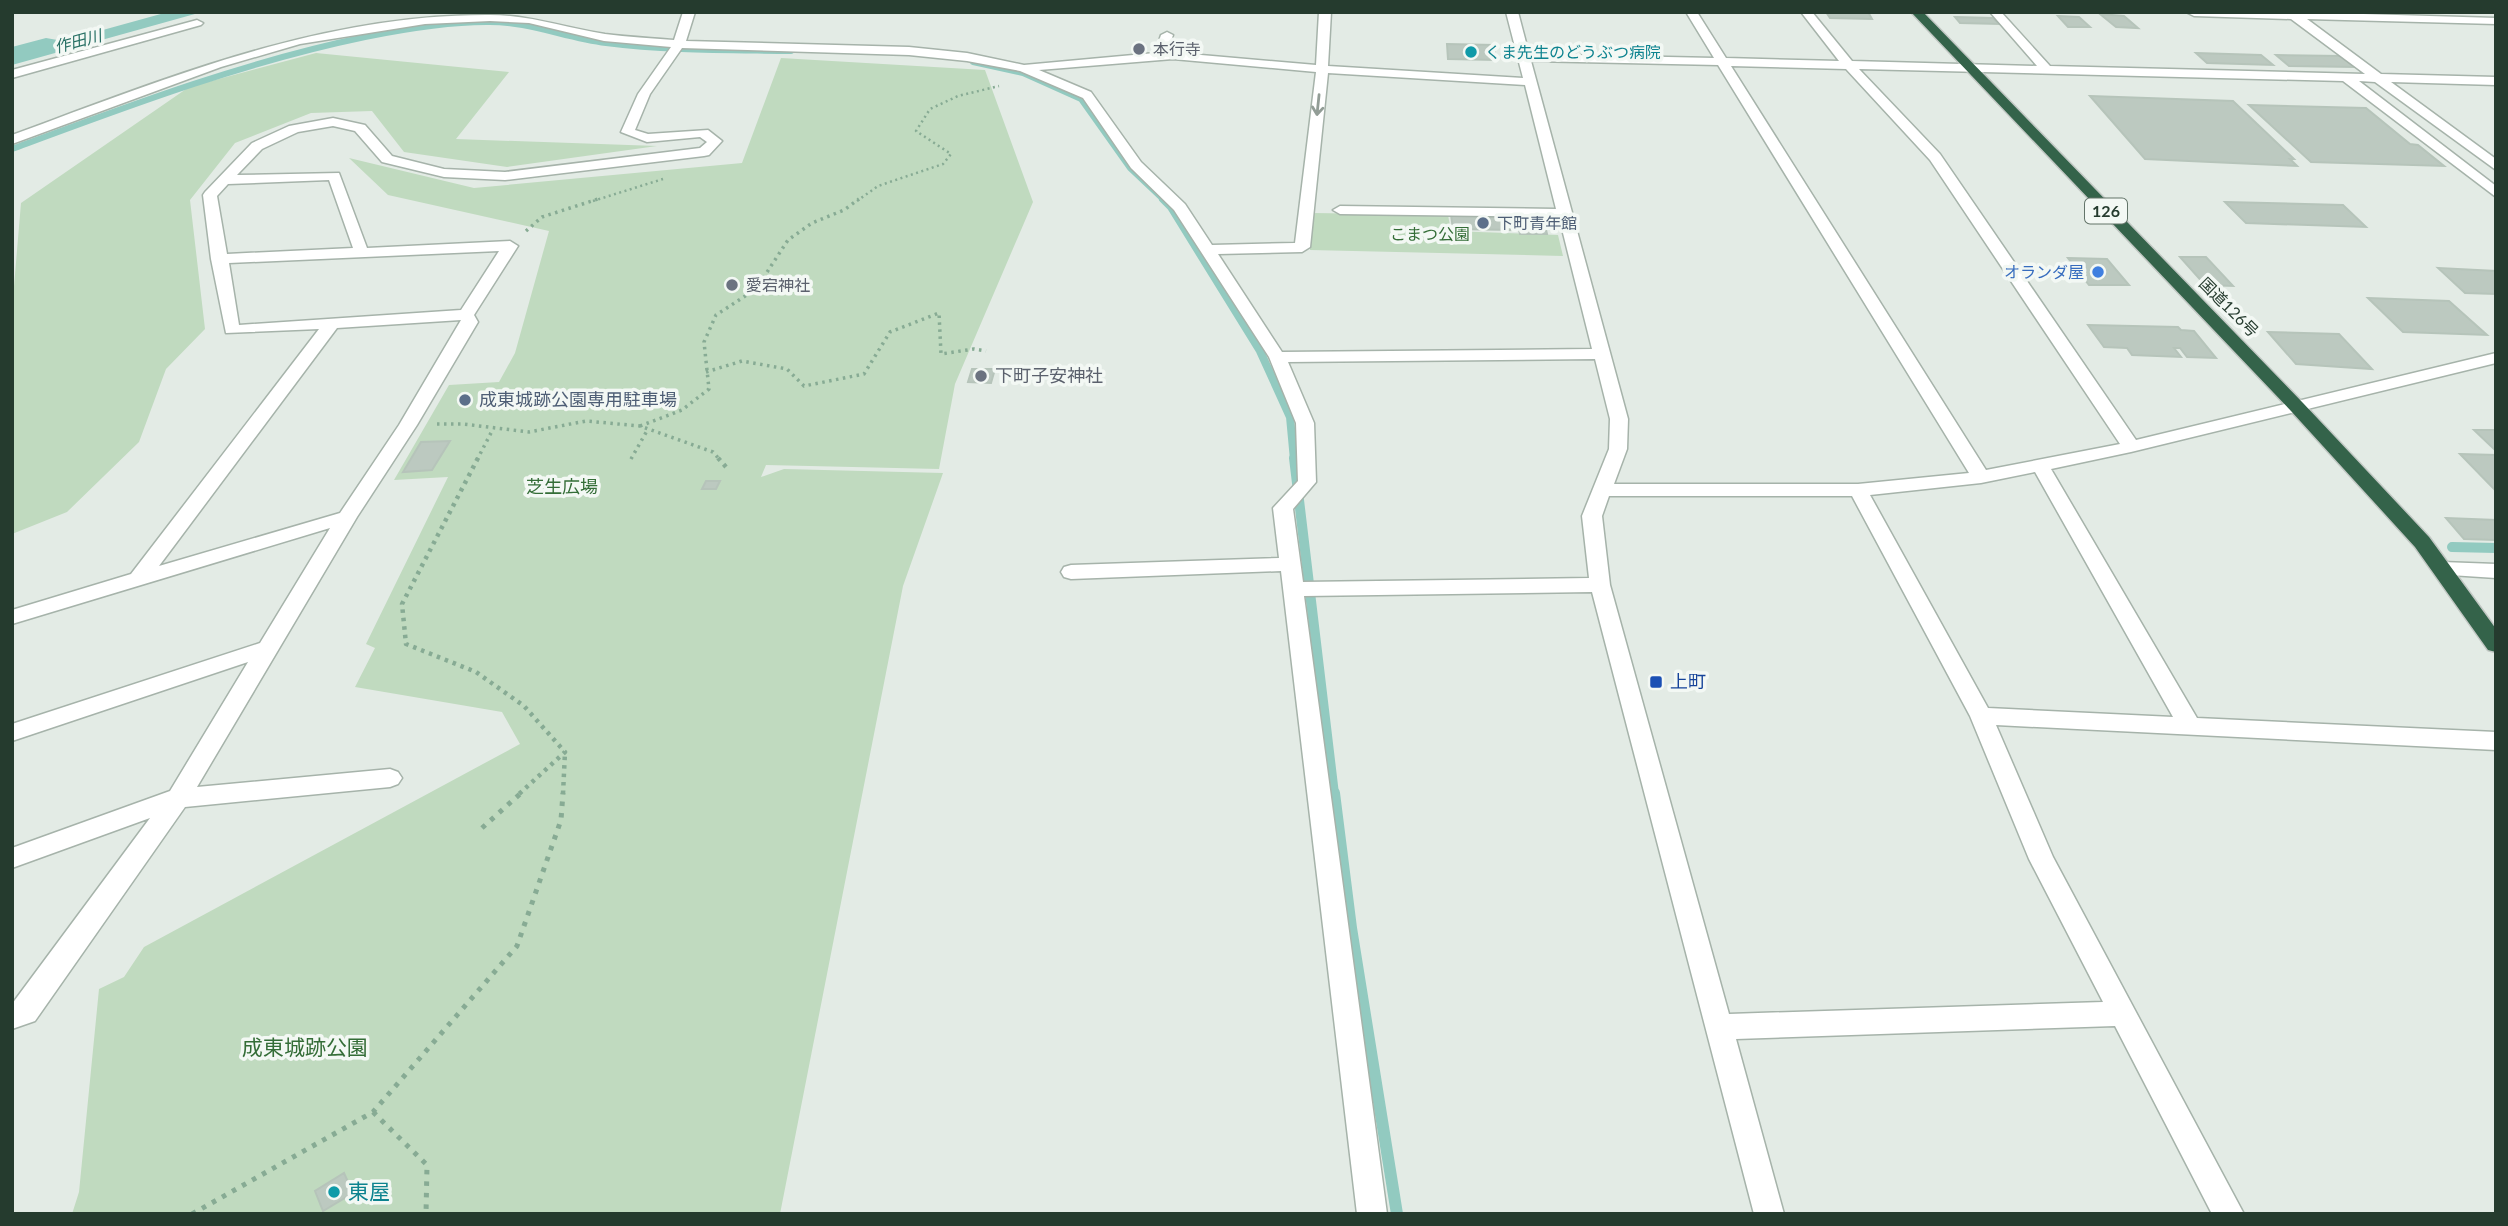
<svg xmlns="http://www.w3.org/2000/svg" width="2508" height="1226" viewBox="0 0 2508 1226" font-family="Lato,'Noto Sans JP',sans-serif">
	<rect width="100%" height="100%" fill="#e3ebe5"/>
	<!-- green -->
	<path fill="#c0dabf" d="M316 53 509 72 456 139 657 146 507 167 404 152 372 111 311 113 235 143 190 200 205 329 166 369 139 442 67 512 12 534V310L21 203 189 87Z
		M781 58 985 70 1033 202 955 384 939 469 766 465 761 477 784 469 943 473 903 586 780 1214H72L79 1192 99 989 124 977 144 947 520 744 502 712 355 687 375 648 366 644 448 477 394 480 449 385 499 382 515 353 549 231 388 195 349 158 474 188 742 163Z
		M1313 213 1448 215 1451 231 1558 235 1563 256 1310 250Z"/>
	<!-- water -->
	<path fill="#92cac0" d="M168 12H202L12 65V47L46 38 63 41Z"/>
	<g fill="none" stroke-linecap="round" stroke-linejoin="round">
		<!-- stream-far3 -->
		<path stroke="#92cac0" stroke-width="6" d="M973 62 1023 73 1081 99 1130 168 1165 201
			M12 149C128 106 244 62 365 37 405 29 446 22 486 22 528 21 565 38 606 43 667 51 729 50 791 51"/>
		<!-- stream-far2 -->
		<path stroke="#92cac0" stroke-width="8" d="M1163 199 1171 207 1260 351 1290 417 1294 460"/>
		<!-- stream-far1 -->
		<path stroke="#92cac0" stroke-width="10" d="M1294 458 1334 794
			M2452 547 2496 548"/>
		<!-- stream -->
		<path stroke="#92cac0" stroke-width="12" d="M1334 793 1351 928 1397 1214"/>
	</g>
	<!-- building -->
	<path fill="#bcc9c0" stroke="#b6c4ba" stroke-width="2" d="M1826 12H1868L1872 19 1830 18Z
		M2100 14 2124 16 2138 28 2116 27Z
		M2058 16 2079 17 2090 27H2068Z
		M1955 17 1993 18 1999 24 1960 23Z
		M1447 44 1494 45 1496 60 1448 59Z
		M2196 53 2261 55 2273 65 2207 63Z
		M2276 55 2341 56 2354 67 2289 66Z
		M2090 96 2233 101 2294 159H2290L2297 166 2145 159Z
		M2249 105 2366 108 2410 144 2418 145 2444 166 2311 162Z
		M2225 202 2343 205 2366 227 2246 223Z
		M1451 215 1512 216 1515 230 1453 229Z
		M1517 221H1544L1547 234H1520Z
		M2180 257H2206L2233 286 2205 285Z
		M2068 258 2107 259 2129 285H2089Z
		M2438 268 2496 271V294L2465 293Z
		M2368 298 2449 301 2487 335 2403 332Z
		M2088 325 2178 327 2181 330 2194 331 2216 358 2187 357 2180 348H2174L2181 357 2132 355 2127 348 2104 347Z
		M2268 332 2339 334 2372 369 2296 364Z
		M972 369H995L991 383 968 382Z
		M2474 430H2496V451Z
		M450 441 432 470 403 472 421 442Z
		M2460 454 2496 455V491Z
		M706 481H720L716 489H702Z
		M2446 518 2496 520V540L2464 539Z
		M344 1173 353 1193 323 1211 315 1191Z"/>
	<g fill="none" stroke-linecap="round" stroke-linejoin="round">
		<!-- minor casing -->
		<g stroke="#a6b3aa" stroke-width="3">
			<path id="minor" d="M683 12H695L686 41 909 47 967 53 1024 65 1155 53 1161 35 1167 32 1173 35 1167 52 1316 65 1319 12H1331L1328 66 1523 78 1506 12H1518L1529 54 1714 58 1686 12H1697L1726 58 1839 61 1801 12H1812L1852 61 2037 66 1990 12H2001L2050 66 2365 74 2291 19 2194 16 2188 13 2297 12 2496 18V24L2307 19 2381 74 2496 77V85L2391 82 2496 159V170L2375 82 2359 81 2496 186V197L2343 81 1859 69 1940 154 2136 440 2496 353V363L2131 452 2051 469 2197 718 2496 732V750L1996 725 2053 857 2244 1214H2212L2115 1026 1736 1039 1784 1214H1754L1592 592 1304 596 1387 1214H1357L1281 571 1071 579 1064 577 1061 572 1064 567 1071 565 1279 558 1273 508 1298 481 1296 423 1269 357 1174 210 1131 168 1083 98 1020 71 967 61 909 55 682 48 650 94 635 130 648 134 708 130 722 141 709 155 704 156 505 180 444 177 382 162 355 131 333 126 298 132 262 149 237 175 339 173 367 248 510 241 518 246 474 315 478 322 417 425 357 517 197 787 390 769 398 772 402 778 398 784 390 787 185 807 35 1021 12 1029V1004L150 818 12 868V848L170 791 248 662 12 741V724L260 643 330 528 12 624V610L131 574 319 329 226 333 211 259 203 195 205 192 252 143 289 126 333 118 365 125 392 156 444 169 505 172 700 148 707 142 700 137 647 142 621 132 638 94 671 47 604 41 529 23 490 21 425 24 300 44 221 67 12 144V135C167 78 322 14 490 15 530 15 566 28 605 34 628 37 651 38 674 40ZM1173 59 1316 72 1295 243 1212 245 1185 204 1141 162 1091 92 1039 70ZM1531 61 1718 65 1969 473 1858 484H1614L1627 449 1628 419ZM1731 66 1846 69 1930 160 2120 444 1986 470ZM1328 73 1525 85 1556 209 1340 206 1333 210 1340 214 1559 217 1592 349 1282 352 1218 254 1302 252 1310 247ZM329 180 353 248 227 254 217 196 228 184ZM499 251 461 310 239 325 229 263ZM461 320 399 425 340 513 159 566 337 328ZM1595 359 1610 419 1609 449 1582 516 1589 578 1303 582 1293 509 1316 482 1314 423 1288 362ZM2035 472 2173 717 1988 708 1870 495 1981 483ZM1609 496H1852L1970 716 2029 859 2103 1002 1729 1014 1610 585 1602 516Z
				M197 20 203 23 201 25 12 78V70Z
				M2442 562 2496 564V578L2435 574 2432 569 2435 564Z"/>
		</g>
		<!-- highway casing -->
		<g stroke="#c2c8c4" stroke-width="3">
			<path id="highway" d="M1911 12H1923L2303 403 2429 537 2496 629V652L2488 650 2415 547 2291 411Z"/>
		</g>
		<!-- path-far3 -->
		<path stroke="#87ab94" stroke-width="2.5" stroke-dasharray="2 3.5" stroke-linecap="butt" d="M593 201 663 179
			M857 201 878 186 943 164 951 154 916 131 930 109 958 96 999 86"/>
		<!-- path-far2 -->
		<path stroke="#87ab94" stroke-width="3.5" stroke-dasharray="2.5 4.5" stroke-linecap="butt" d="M526 231 542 217 598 199
			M706 372 742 361 787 369 804 386 864 374 890 332 939 313 941 354 974 349 986 351
			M437 424H463L529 432 586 421 640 426 713 452 720 460
			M640 426 682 410 709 389 704 342 716 315 756 289 788 240 812 223 844 210 859 199
			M631 459 648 429
			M477 460 493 429"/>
		<!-- path-far1 -->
		<path stroke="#87ab94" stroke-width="4.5" stroke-dasharray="3.5 5" stroke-linecap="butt" d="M478 458 402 604 406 644 476 672 524 706 565 752 519 794
			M718 458 726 467
			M563 794 565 752"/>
		<!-- path -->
		<path stroke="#87ab94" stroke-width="5" stroke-dasharray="4.5 7" stroke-linecap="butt" d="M482 828 521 793
			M373 1112 427 1165 426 1214
			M192 1214 373 1112 517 946 561 820 563 793"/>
		<!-- minor -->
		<use href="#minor" fill="#fff" fill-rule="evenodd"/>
		<!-- highway -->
		<use href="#highway" fill="#34634a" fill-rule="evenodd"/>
	</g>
	<!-- one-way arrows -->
	<defs><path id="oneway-shaft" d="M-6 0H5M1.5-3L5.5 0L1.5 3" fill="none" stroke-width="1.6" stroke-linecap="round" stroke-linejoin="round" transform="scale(1.75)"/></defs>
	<use stroke="#929d96" href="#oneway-shaft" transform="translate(1318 105) rotate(96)"/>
	<!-- markers -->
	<g fill="#6b7280" stroke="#f3f8f4" stroke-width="2.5">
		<circle cx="1139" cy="49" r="7"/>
		<circle cx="732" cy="285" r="7"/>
		<circle cx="981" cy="376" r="7"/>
	</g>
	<g fill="#0f9aa8" stroke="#f3f8f4" stroke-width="2.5">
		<circle cx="1471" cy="52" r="7"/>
		<circle cx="334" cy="1192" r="7"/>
	</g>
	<g fill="#5c6f8a" stroke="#f3f8f4" stroke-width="2.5">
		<circle cx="1483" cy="223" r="7"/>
		<circle cx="465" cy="400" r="7"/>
	</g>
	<circle fill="#3f7fe0" stroke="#f3f8f4" stroke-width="2.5" cx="2098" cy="272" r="7"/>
	<rect fill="#1a4fb4" stroke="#f3f8f4" stroke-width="2.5" x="1649" y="675" width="14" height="14" rx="3.5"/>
	<g text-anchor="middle" stroke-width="7" stroke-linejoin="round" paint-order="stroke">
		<!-- far-water labels -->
		<g font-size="16" font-style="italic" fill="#266f63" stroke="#f3f8f4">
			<text transform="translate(78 41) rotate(-15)" y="6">作田川</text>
		</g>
		<!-- far-worship labels -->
		<g font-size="16" fill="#5b616d" stroke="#f3f8f4" text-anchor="start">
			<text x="1153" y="55">本行寺</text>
			<text x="746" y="291">愛宕神社</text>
		</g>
		<!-- far-culture labels -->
		<g font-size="16" fill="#0d838f" stroke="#f3f8f4" text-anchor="start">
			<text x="1485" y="58">くま先生のどうぶつ病院</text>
		</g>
		<!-- shield labels -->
		<rect fill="#f3f8f4" stroke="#637469" stroke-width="2" x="2085" y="198.5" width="42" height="25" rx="5"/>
		<g font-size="16" font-weight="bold" fill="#253b2e">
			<text x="2106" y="217">126</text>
		</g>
		<!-- far-service labels -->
		<g font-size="16" fill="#4e5e75" stroke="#f3f8f4" text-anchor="start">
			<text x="1497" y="229">下町青年館</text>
		</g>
		<!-- far-park labels -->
		<g font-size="16" fill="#346d37" stroke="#f3f8f4">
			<text x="1430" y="240">こまつ公園</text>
		</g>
		<!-- far-shop labels -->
		<g font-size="16" fill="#366cbe" stroke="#f3f8f4" text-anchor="end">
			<text x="2084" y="278">オランダ屋</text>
		</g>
		<!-- far-street labels -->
		<g font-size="16" fill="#253b2e" stroke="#f3f8f4">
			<text transform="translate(2229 307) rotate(45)" y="6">国道126号</text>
		</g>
		<!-- worship labels -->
		<g font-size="18" fill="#5b616d" stroke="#f3f8f4" text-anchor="start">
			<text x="995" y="382">下町子安神社</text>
		</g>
		<!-- service labels -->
		<g font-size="18" fill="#4e5e75" stroke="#f3f8f4" text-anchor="start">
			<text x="479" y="406">成東城跡公園専用駐車場</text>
		</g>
		<!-- park labels -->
		<g font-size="18" fill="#346d37" stroke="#f3f8f4">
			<text x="562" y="493">芝生広場</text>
		</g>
		<!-- transit labels -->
		<g font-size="18" fill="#164399" stroke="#f3f8f4" text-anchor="start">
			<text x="1670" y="688">上町</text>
		</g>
		<!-- near-park labels -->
		<g font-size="21" fill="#346d37" stroke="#f3f8f4">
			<text x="305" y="1055">成東城跡公園</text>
		</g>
		<!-- near-culture labels -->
		<g font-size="21" fill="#0d838f" stroke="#f3f8f4" text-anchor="start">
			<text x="348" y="1199">東屋</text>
		</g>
	</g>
	<!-- border -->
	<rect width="2508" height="1226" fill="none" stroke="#253b2e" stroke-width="28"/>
</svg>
